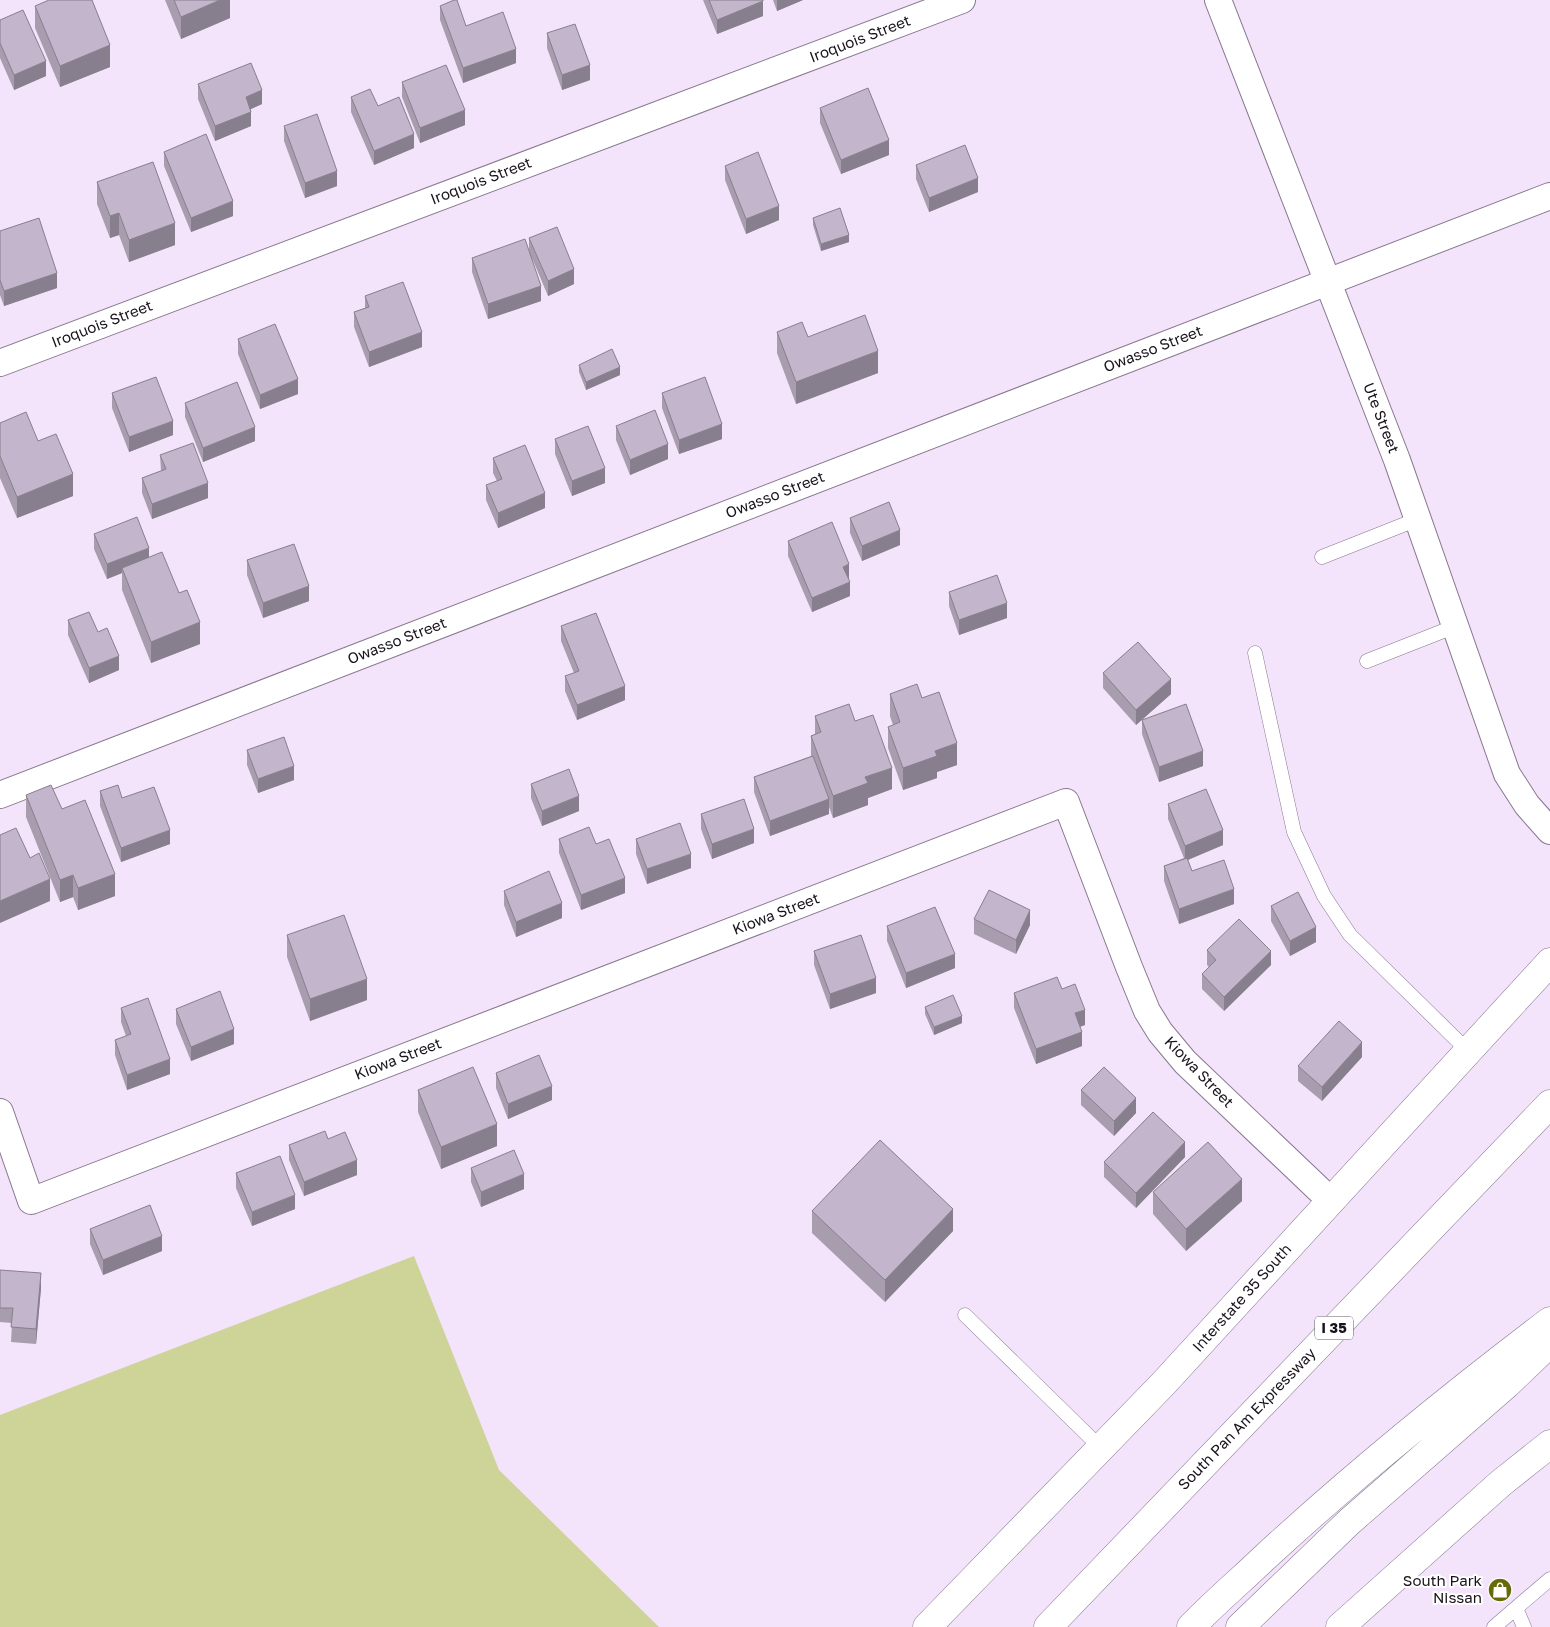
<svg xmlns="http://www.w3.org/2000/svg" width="1550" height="1627" viewBox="0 0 1550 1627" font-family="'Golos Text',sans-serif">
	<rect width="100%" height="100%" fill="#f3e3fb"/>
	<!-- green -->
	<path fill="#ced397" d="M414 1256 499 1470 659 1627H0V1415Z"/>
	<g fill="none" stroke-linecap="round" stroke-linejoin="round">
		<!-- service casing -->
		<g stroke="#87798e" stroke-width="15">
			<path id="service" d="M1322 557 1418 519
				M1255 653 1294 832 1324 896 1350 935 1468 1051
				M1367 661 1456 626
				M965 1315 1101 1448
				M1516 1608 1550 1579
				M1494 1627 1516 1608 1524 1627"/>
		</g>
		<!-- minor casing -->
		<g stroke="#87798e" stroke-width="28">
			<path id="minor" d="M1218 0 1397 460 1507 774 1527 805 1550 831
				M0 363 962 0
				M0 795 1550 196
				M0 1112 31 1201 1066 802 1129 967 1147 1011 1160 1032 1185 1062 1330 1200"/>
		</g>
		<!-- secondary casing -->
		<g stroke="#87798e" stroke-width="29">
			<path id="secondary" d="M927 1627 1163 1384 1550 962
				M1340 1627 1501 1483 1550 1444"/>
		</g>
		<!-- motorway casing -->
		<g stroke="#87798e" stroke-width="29">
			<path id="motorway" d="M1048 1627 1550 1104
				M1191 1627C1214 1603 1239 1582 1263 1559 1355 1474 1451 1396 1550 1321
				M1240 1627 1349 1522 1507 1384 1550 1343"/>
		</g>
		<!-- service -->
		<use href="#service" stroke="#fff" stroke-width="14"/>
		<!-- minor -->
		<use href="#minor" stroke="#fff" stroke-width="26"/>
		<!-- secondary -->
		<use href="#secondary" stroke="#fff" stroke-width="28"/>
		<!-- motorway -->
		<use href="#motorway" stroke="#fff" stroke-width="28"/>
	</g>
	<!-- wall -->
	<path fill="#a89caf" d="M165 0H230V18L181 39Z
		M703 0H763V16L717 34Z
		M773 0H803L777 11Z
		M35 6 110 67 60 87 35 28Z
		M440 6 466 26 516 63 463 83 440 20Z
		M0 20 46 76 14 90 0 58Z
		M547 33 590 80 562 90 547 48Z
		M402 82 465 125 420 143 402 97Z
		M198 84 262 104 251 109V126L215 141 198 99Z
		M351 97 378 106 414 148 374 165 351 112Z
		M820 108 889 155 841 174 820 123Z
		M284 126 337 186 305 198 284 141Z
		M164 152 233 216 191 232 164 166Z
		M916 165 978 192 929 212 916 179Z
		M725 166 779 220 746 234 725 180Z
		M97 182 175 245 129 262 119 235 110 238 97 204Z
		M813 218 849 242 821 251 813 225Z
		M0 231 57 288 4 306 0 295Z
		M529 238 574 284 548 296 532 258 541 301 488 319 472 272V258L529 252Z
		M365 296 422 347 369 367 354 327V312L365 308Z
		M777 332 808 337 878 373 796 404 777 353Z
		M238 339 298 394 260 409 238 354Z
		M579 365 620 375 586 390 579 372Z
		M112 393 173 435 129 452 112 408Z
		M662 393 722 439 679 454 662 408Z
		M185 403 255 441 203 462 185 417Z
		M0 423 38 441 73 496 17 518 0 478Z
		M616 426 668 459 630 475 616 440Z
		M555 439 605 483 572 496 555 454Z
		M160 455 208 498 152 519 142 493V478L161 471Z
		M493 458 545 508 498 528 486 500V485L497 481 493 473Z
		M850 518 900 545 862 561 850 533Z
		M94 534 149 557 179 593 200 644 151 663 122 590V573L107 579 94 549Z
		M788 541 849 579 850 596 812 612 788 556Z
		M247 560 309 601 263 618 247 575Z
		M949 592 1007 618 959 635 949 606Z
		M68 620 98 632 119 670 89 683 68 635Z
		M561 626 625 700 577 720 565 691V676L574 673 561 641Z
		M1103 673 1171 694 1136 725 1103 688Z
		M890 694 922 698 957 765 937 772V778L903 790 888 748V727L893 725 890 716Z
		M815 716 855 721 892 789 868 798V805L833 818 829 807V814L770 836 754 792V777L811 756V736L815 734Z
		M1142 720 1203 766 1159 782 1142 734Z
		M247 750 294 780 258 793 247 765Z
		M531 784 579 811 542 826 531 798Z
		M100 791 122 798 170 844 121 862 100 806Z
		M26 795 62 809 115 896 78 910 73 897 60 902 26 817Z
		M1168 804 1223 845 1188 860 1192 871 1234 904 1179 924 1164 881V866L1184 858 1168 819Z
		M701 814 754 843 712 859 701 829Z
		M559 839 596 844 625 893 581 910 559 853Z
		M636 839 691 868 647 884 636 854Z
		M504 891 562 918 516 937 504 905Z
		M1271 906 1316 942 1290 956 1271 921Z
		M974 919 1030 925 1016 954 974 934Z
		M887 926 955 968 906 988 887 941Z
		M287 935 367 1000 310 1021 287 957Z
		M1207 950 1271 965 1224 1011 1202 989V974L1209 967 1207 965Z
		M814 951 876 993 830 1009 814 965Z
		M1062 989 1085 1025 1080 1027 1082 1046 1036 1064 1014 1008V993Z
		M925 1007 962 1023 934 1035 925 1014Z
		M121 1008 170 1074 127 1090 115 1055V1040L126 1036 121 1022Z
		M176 1009 234 1044 191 1061 176 1024Z
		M1362 1057 1322 1101 1298 1081V1066Z
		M496 1073 552 1100 508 1119 496 1088Z
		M418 1090 497 1146 441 1169 418 1112Z
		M1081 1090 1136 1113 1114 1136 1081 1105Z
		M328 1139 357 1175 304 1196 289 1160V1145Z
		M1185 1157 1136 1208 1104 1177V1162Z
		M471 1168 524 1189 481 1207 471 1182Z
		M236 1173 295 1209 252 1226 236 1188Z
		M1153 1192 1242 1201 1186 1251 1153 1214Z
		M812 1211 953 1231 885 1302 812 1233Z
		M90 1229 162 1251 103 1275 90 1244Z
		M0 1270 41 1288 36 1344 11 1342 12 1323 0 1322Z"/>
	<!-- shaded-wall -->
	<path fill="#887f8e" d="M220 0H230V18L181 39V17Z
		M777 0H803L777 11Z
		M763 1V16L717 34V20Z
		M110 45V67L60 87V66Z
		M516 49V63L463 83V68Z
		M46 61V76L14 90V75Z
		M590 65V80L562 90V75Z
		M262 90V104L246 111V97Z
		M465 110V125L420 143V128Z
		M251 112V126L215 141V126Z
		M414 134V148L374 165V151Z
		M889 140V155L841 174V160Z
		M337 171V186L305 198V183Z
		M978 178V192L929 212V198Z
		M233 201V216L191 232V218Z
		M779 206V220L746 234V219Z
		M119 213V235L110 238V216Z
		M175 223V245L129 262V240Z
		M849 235V242L821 251V244Z
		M574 269V284L548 296V281Z
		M57 273V288L4 306V291Z
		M541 286V301L488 319V304Z
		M422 332V347L369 367V352Z
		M878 351V373L796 404V382Z
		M620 367V375L586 390V382Z
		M298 379V394L260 409V395Z
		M173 421V435L129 452V437Z
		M722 424V439L679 454V440Z
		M255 427V441L203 462V448Z
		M668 444V459L630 475V460Z
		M605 468V483L572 496V481Z
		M73 474V496L17 518V497Z
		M208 483V498L152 519V504Z
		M545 493V508L498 528V513Z
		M900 530V545L862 561V546Z
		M149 548V562L122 568V573L107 579V564Z
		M849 564V579L843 582V567Z
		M850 582V596L812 612V598Z
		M309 586V601L263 618V603Z
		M1007 603V618L959 635V620Z
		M200 622V644L151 663V642Z
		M119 656V670L89 683V668Z
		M1171 679V694L1136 725V710Z
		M625 686V700L577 720V705Z
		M957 743V765L937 772V778L903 790V768L935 751Z
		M1203 751V766L1159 782V767Z
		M294 766V780L258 793V779Z
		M892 768V789L868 798V805L833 818V796L865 777Z
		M579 796V811L542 826V811Z
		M829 799V814L770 836V821Z
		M754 829V843L712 859V844Z
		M170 830V844L121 862V848Z
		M1223 830V845L1185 861V846Z
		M691 854V868L647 884V869Z
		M115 874V896L78 910V888Z
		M73 875V897L60 902V880Z
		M625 878V893L581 910V895Z
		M50 879V901L0 923V901Z
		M1234 889V904L1179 924V909Z
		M562 903V918L516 937V922Z
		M1030 910V925L1016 954V940Z
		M1316 927V942L1290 956V941Z
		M1271 951V965L1224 1011V997Z
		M955 954V968L906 988V973Z
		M876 978V993L830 1009V994Z
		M367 979V1000L310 1021V999Z
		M1085 1010V1025L1075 1028V1013Z
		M962 1016V1023L934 1035V1027Z
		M234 1029V1044L191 1061V1047Z
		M1082 1032V1046L1036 1064V1049Z
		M1362 1042V1057L1322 1101V1087Z
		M170 1059V1074L127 1090V1075Z
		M552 1086V1100L508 1119V1104Z
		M1136 1098V1113L1114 1136V1121Z
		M497 1124V1146L441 1169V1147Z
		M1185 1142V1157L1136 1208V1193Z
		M357 1160V1175L304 1196V1182Z
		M524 1174V1189L481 1207V1192Z
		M1242 1179V1201L1186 1251V1229Z
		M295 1195V1209L252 1226V1212Z
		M953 1209V1231L885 1302V1280Z
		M162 1236V1251L103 1275V1260Z
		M41 1273V1288L36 1344V1329Z"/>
	<!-- building -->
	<path fill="#c3b5cb" stroke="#887f8e" d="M49 0H92L110 45 60 66 35 6Z
		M174 0H220L181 17Z
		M454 0H457L466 26 503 12 516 49 463 68 440 6Z
		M709 0H763V1L717 20Z
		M23 10 46 61 14 75 0 43V20Z
		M575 24 590 65 562 75 547 33Z
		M251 63 262 90 246 97 251 112 215 126 198 84Z
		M446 65 465 110 420 128 402 82Z
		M868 88 889 140 841 160 820 108Z
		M370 89 378 106 399 97 414 134 374 151 351 97Z
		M317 114 337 171 305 183 284 126Z
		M206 134 233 201 191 218 164 152Z
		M965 145 978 178 929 198 916 165Z
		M758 152 779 206 746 219 725 166Z
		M153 162 175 223 129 240 119 213 110 216 97 182Z
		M840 208 849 235 821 244 813 218Z
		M39 218 57 273 4 291 0 280V231Z
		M557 227 574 269 548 281 529 238Z
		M525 239 541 286 488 304 472 258Z
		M403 282 422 332 369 352 354 312 369 307 365 296Z
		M865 315 878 351 796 382 777 332 802 322 808 337Z
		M275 324 298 379 260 395 238 339Z
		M612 349 620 367 586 382 579 365Z
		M156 377 173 421 129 437 112 393Z
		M705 377 722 424 679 440 662 393Z
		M237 382 255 427 203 448 185 403Z
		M655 410 668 444 630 460 616 426Z
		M26 412 38 441 56 434 73 474 17 497 0 456V423Z
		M588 426 605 468 572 481 555 439Z
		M193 443 208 483 152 504 142 478 166 469 160 455Z
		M525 445 545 493 498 513 486 485 502 479 493 458Z
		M889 502 900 530 862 546 850 518Z
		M137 517 149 548 107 564 94 534Z
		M832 522 849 564 843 567 850 582 812 598 788 541Z
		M294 544 309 586 263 603 247 560Z
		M162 552 179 593 187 590 200 622 151 642 122 568Z
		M997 575 1007 603 959 620 949 592Z
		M89 612 98 632 107 628 119 656 89 668 68 620Z
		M596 613 625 686 577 705 565 676 579 671 561 626Z
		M1138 642 1171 679 1136 710 1103 673Z
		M917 684 922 698 939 692 957 743 935 751 937 756 903 768 888 727 900 722 890 694Z
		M849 704 855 721 873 715 892 768 865 777 868 783 833 796 811 736 821 732 815 716Z
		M1186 704 1203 751 1159 767 1142 720Z
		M284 737 294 766 258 779 247 750Z
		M813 756 829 799 770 821 754 777Z
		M569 769 579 796 542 811 531 784Z
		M51 785 62 809 85 800 115 874 78 888 73 875 60 880 26 795Z
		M118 785 122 798 154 787 170 830 121 848 100 791Z
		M1206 789 1223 830 1185 846 1168 804Z
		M744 799 754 829 712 844 701 814Z
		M680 823 691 854 647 869 636 839Z
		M589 827 596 844 609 839 625 878 581 895 559 839Z
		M16 828 30 858 39 853 50 879 0 901V835Z
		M1187 858 1192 871 1224 860 1234 889 1179 909 1164 866Z
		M549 871 562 903 516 922 504 891Z
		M989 890 1030 910 1016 940 974 919Z
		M1298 892 1316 927 1290 941 1271 906Z
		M935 907 955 954 906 973 887 926Z
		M344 915 367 979 310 999 287 935Z
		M1239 919 1271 951 1224 997 1202 974 1216 960 1207 950Z
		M861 935 876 978 830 994 814 951Z
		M1057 977 1062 989 1075 984 1085 1010 1075 1013 1082 1032 1036 1049 1014 993Z
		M220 991 234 1029 191 1047 176 1009Z
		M953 995 962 1016 934 1027 925 1007Z
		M148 998 170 1059 127 1075 115 1040 131 1034 121 1008Z
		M1339 1021 1362 1042 1322 1087 1298 1066Z
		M539 1055 552 1086 508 1104 496 1073Z
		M473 1067 497 1124 441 1147 418 1090Z
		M1104 1067 1136 1098 1114 1121 1081 1090Z
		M1153 1112 1185 1142 1136 1193 1104 1162Z
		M325 1131 328 1139 345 1132 357 1160 304 1182 289 1145Z
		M880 1140 953 1209 885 1280 812 1211Z
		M1208 1142 1242 1179 1186 1229 1153 1192Z
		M514 1150 524 1174 481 1192 471 1168Z
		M280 1156 295 1195 252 1212 236 1173Z
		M150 1205 162 1236 103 1260 90 1229Z
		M0 1270 41 1273 36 1329 11 1327 13 1308H0Z"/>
	<!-- icons -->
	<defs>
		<g id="shop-disc" transform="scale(1.25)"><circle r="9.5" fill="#666a09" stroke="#fff"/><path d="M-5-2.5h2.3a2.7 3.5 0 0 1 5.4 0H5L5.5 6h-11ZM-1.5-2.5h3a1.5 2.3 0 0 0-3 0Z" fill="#fff"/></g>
	</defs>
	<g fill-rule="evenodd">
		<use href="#shop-disc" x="1500" y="1590"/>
	</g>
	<g text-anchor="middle" stroke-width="4" stroke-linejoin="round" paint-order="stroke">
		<!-- shield labels -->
		<rect fill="#fff" stroke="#5e5a60" stroke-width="1" x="1315" y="1316.5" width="38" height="23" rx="4"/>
		<g font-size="14" font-weight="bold" fill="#19141c">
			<text x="1334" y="1333">I 35</text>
		</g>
		<!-- street labels -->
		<g font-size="15" fill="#19141c" stroke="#fff">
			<text transform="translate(860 39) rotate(-21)" y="5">Iroquois Street</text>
			<text transform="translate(481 181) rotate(-21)" y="5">Iroquois Street</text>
			<text transform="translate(102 324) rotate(-21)" y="5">Iroquois Street</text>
			<text transform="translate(1153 349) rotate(-21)" y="5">Owasso Street</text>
			<text transform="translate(1381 418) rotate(69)" y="5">Ute Street</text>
			<text transform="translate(775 495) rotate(-21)" y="5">Owasso Street</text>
			<text transform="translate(397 641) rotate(-21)" y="5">Owasso Street</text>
			<text transform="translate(776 914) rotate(-21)" y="5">Kiowa Street</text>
			<text transform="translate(398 1059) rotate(-21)" y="5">Kiowa Street</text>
			<text transform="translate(1199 1072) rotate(46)" y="5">Kiowa Street</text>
			<text transform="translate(1242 1298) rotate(-48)" y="5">Interstate 35 South</text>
			<text transform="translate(1247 1419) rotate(-46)" y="5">South Pan Am Expressway</text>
		</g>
		<!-- poi labels -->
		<g font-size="15" fill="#19141c" stroke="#fff" text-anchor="end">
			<text x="1482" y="1586">South Park<tspan x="1482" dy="17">Nissan</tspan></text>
		</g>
	</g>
</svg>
